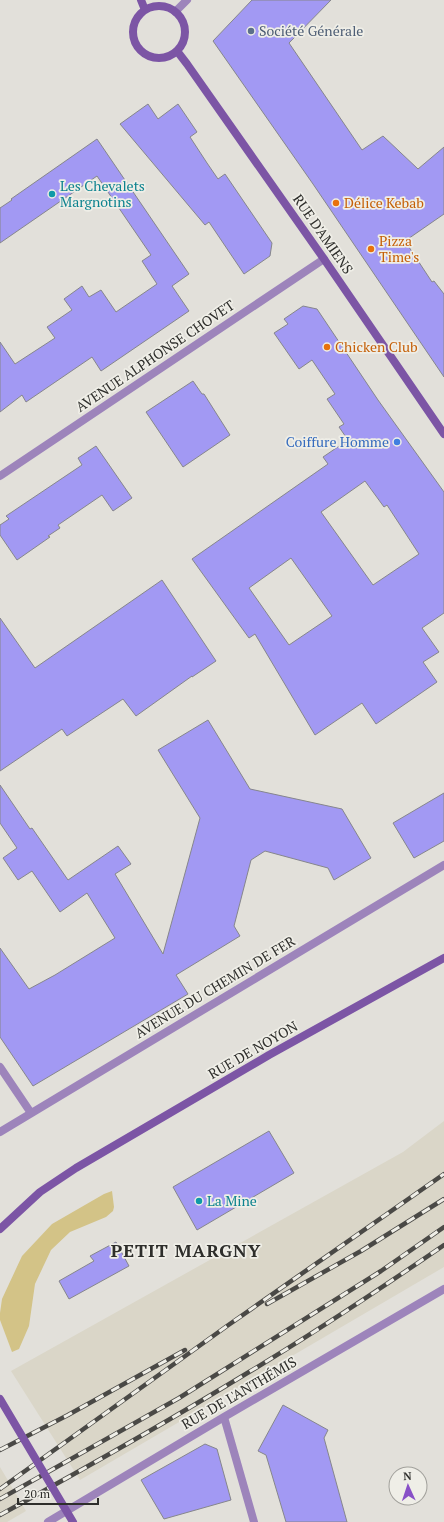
<svg xmlns="http://www.w3.org/2000/svg" width="444" height="1522" viewBox="0 0 444 1522" font-family="'PT Serif',serif">
	<rect width="100%" height="100%" fill="#e2e0da"/>
	<!-- built -->
	<path fill="#dad6c8" d="M444 1121V1267L80 1480 11 1371 403 1152Z
		M0 1467 26 1511 7 1522H0Z"/>
	<!-- green -->
	<path fill="#d3c387" d="M112 1191 114 1207 113 1211 106 1217 70 1232 51 1250 35 1284 29 1326 19 1349 12 1352 0 1320V1313L2 1299 22 1256 52 1224 104 1194Z"/>
	<!-- building -->
	<path fill="#a299f3" stroke="#86868c" fill-rule="evenodd" d="M252 0H331L289 43 362 150 383 136 418 169 444 147V214L405 241 432 282 434 281 444 294V377L313 184 213 41Z
		M148 104 158 119 178 104 197 132 190 137 207 163 218 179 225 174 272 243 270 256 244 274 209 222 205 225 120 124Z
		M97 139 189 274 172 286 189 311 101 371 92 357 26 402 22 395 0 412V342L15 364 55 338 47 327 72 310 64 299 82 286 89 297 101 290 116 312 157 284 142 261 151 255 97 176 0 243V208L12 200 11 199Z
		M303 306 317 309 378 400 444 492V613L422 628 439 652 423 662 437 682 376 724 362 703 315 735 255 634 249 638 192 559 328 464 323 457 348 440 339 427 344 424 327 399 335 394 312 360 299 369 274 333 288 324 284 319ZM365 481 384 507 387 505 419 554 373 585 321 512ZM291 558 332 616 289 645 249 588Z
		M193 381 202 394H204L230 435 183 467 146 412Z
		M96 446 132 498 113 511 102 495 58 525 60 528 48 536 50 537 17 560 0 535V525L9 519 6 516 82 465 78 458Z
		M162 580 216 661 192 677V676L136 716 123 699 67 736 62 729 0 771V618L35 668Z
		M208 720 250 789 342 809 371 858 334 880 328 868 265 851 251 860 234 926 240 936 176 975 188 994 33 1086 0 1037V948L29 989 55 975 115 938 87 893 60 912 32 871 18 880 3 858 17 848 0 823V785L30 829 32 828 68 880 118 846 131 864 115 874 163 954 200 818 158 750Z
		M444 793V841L414 858 393 823Z
		M269 1131 294 1173 197 1230 173 1187Z
		M116 1242 129 1266 69 1299 59 1281 94 1261 90 1256Z
		M283 1405 328 1430 324 1438 347 1522H286L266 1455 258 1451Z
		M205 1444 217 1449 231 1500 164 1519 141 1480Z"/>
	<g fill="none" stroke-linecap="round" stroke-linejoin="round">
		<!-- minor -->
		<path stroke="#9d84bb" stroke-width="8" d="M175 12 187 0
			M0 476 324 259
			M0 1067 31 1113
			M0 1132 444 865
			M224 1417 254 1522
			M48 1522 224 1417 444 1289"/>
		<!-- secondary -->
		<path stroke="#7c55a5" stroke-width="8" d="M141 0 145 10
			M133 32a26 26 0 1 1 52 0a26 26 0 1 1-52 0Z
			M177 51 187 64 324 259 444 434
			M0 1229 40 1192 76 1168 269 1055 444 958"/>
		<!-- rail casing -->
		<g stroke="#4a4946" stroke-width="4.5">
			<path id="rail" d="M267 1304 361 1251 444 1199
				M0 1450 68 1415 185 1350
				M0 1489 227 1326 444 1174
				M0 1499 179 1398 381 1271 444 1227
				M0 1515C84 1469 167 1422 249 1372 316 1332 380 1289 444 1245"/>
		</g>
		<!-- rail -->
		<use href="#rail" stroke="#efeee7" stroke-width="3" stroke-dasharray="9" stroke-linecap="butt"/>
		<!-- secondary-bridge -->
		<path stroke="#7c55a5" stroke-width="8" d="M0 1399 73 1522"/>
	</g>
	<!-- markers -->
	<circle fill="#5c6f8a" stroke="#efeee7" stroke-width="1.5" cx="251" cy="31" r="4"/>
	<g fill="#0f9aa8" stroke="#efeee7" stroke-width="1.5">
		<circle cx="52" cy="194" r="4"/>
		<circle cx="199" cy="1201" r="4"/>
	</g>
	<g fill="#e8710a" stroke="#efeee7" stroke-width="1.5">
		<circle cx="336" cy="203" r="4"/>
		<circle cx="371" cy="249" r="4"/>
		<circle cx="327" cy="347" r="4"/>
	</g>
	<circle fill="#3f7fe0" stroke="#efeee7" stroke-width="1.5" cx="397" cy="442" r="4"/>
	<g text-anchor="middle" stroke-width="3.5" stroke-linejoin="round" paint-order="stroke">
		<!-- service labels -->
		<g font-size="14" fill="#4e5e75" stroke="#efeee7" text-anchor="start">
			<text x="259" y="36">Société Générale</text>
		</g>
		<!-- culture labels -->
		<g font-size="14" fill="#0d838f" stroke="#efeee7" text-anchor="start">
			<text x="60" y="191">Les Chevalets<tspan x="60" dy="16">Margnotins</tspan></text>
			<text x="207" y="1206">La Mine</text>
		</g>
		<!-- food labels -->
		<g font-size="14" fill="#c56008" stroke="#efeee7" text-anchor="start">
			<text x="344" y="208">Délice Kebab</text>
			<text x="379" y="246">Pizza<tspan x="379" dy="16">Time's</tspan></text>
			<text x="335" y="352">Chicken Club</text>
		</g>
		<!-- street labels -->
		<g font-size="14" fill="#2e2e2b" stroke="#efeee7">
			<text transform="translate(323 234) rotate(55)" y="5">RUE D'AMIENS</text>
			<text transform="translate(155 356) rotate(-34)" y="5">AVENUE ALPHONSE CHOVET</text>
			<text transform="translate(215 987) rotate(-31)" y="5">AVENUE DU CHEMIN DE FER</text>
			<text transform="translate(253 1050) rotate(-30)" y="5">RUE DE NOYON</text>
			<text transform="translate(239 1393) rotate(-30)" y="5">RUE DE L'ANTHÉMIS</text>
		</g>
		<!-- shop labels -->
		<g font-size="14" fill="#366cbe" stroke="#efeee7" text-anchor="end">
			<text x="389" y="447">Coiffure Homme</text>
		</g>
		<!-- district labels -->
		<g font-size="18" font-weight="bold" letter-spacing="1" fill="#2e2e2b" stroke="#efeee7">
			<text x="186" y="1257">PETIT MARGNY</text>
		</g>
	</g>
	<!-- north arrow -->
	<g transform="translate(408 1486) rotate(357)"><circle r="19" fill="#efeee7" stroke="#a2a19c"/>
	<path d="M0-3L7 15L0 10L-7 15Z" fill="#8850c7"/>
	<text y="-6" font-size="11" font-weight="bold" text-anchor="middle" fill="#2e2e2b">N</text>
	</g>
	<!-- scale -->
	<path d="M18 1498v6h80v-6" fill="none" stroke="#2e2e2b" stroke-width="2"/>
	<text x="24" y="1498" font-size="12" fill="#2e2e2b" stroke="#efeee7" stroke-width="3" paint-order="stroke">20 m</text>
</svg>
